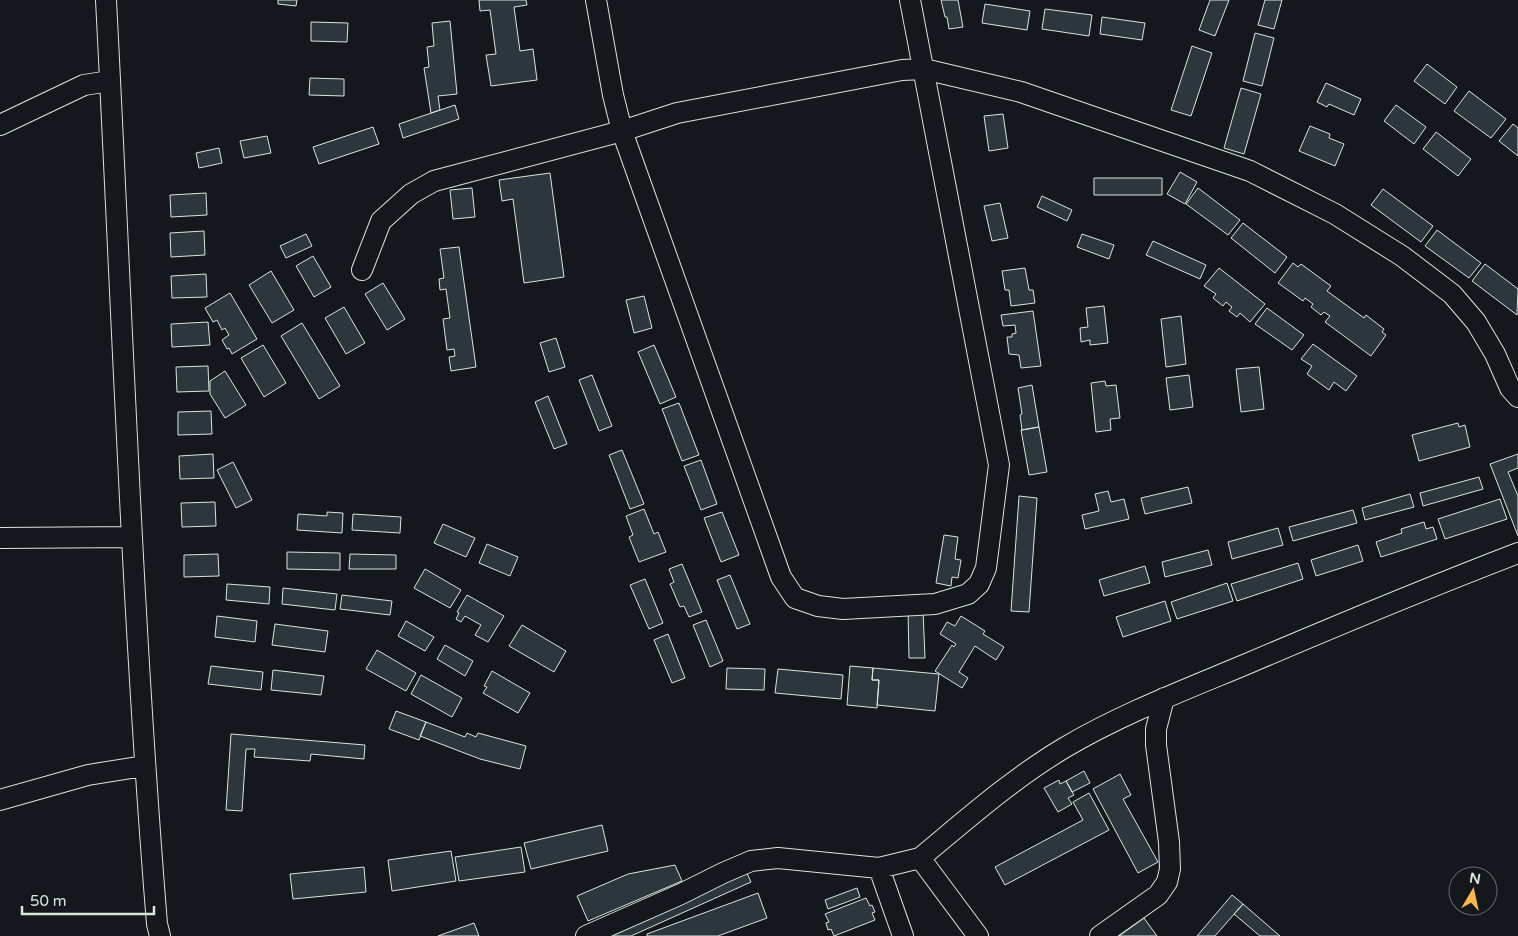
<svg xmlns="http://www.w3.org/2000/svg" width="1518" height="936" viewBox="0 0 1518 936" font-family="'Varela Round',sans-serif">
	<rect width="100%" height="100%" fill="#14181c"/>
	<!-- building -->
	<path fill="#2c363c" stroke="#d8e6dc" d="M278 0H297L296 6 278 4Z
		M479 0H526L527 5 514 7 520 51 533 49 537 80 491 86 486 55 496 54 490 10 480 11Z
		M941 0H958L963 27 949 29 947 17H945Z
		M1210 0H1229L1215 36 1199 30Z
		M1265 0H1282L1274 29 1258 25Z
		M985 4 1030 11 1027 30 982 23Z
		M1045 9 1092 15 1089 36 1042 29Z
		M1102 17 1145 23 1142 40 1100 34Z
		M450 21 457 94 438 96 440 110 431 113 424 68 429 67 427 47 434 46 432 23Z
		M311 22 348 23 347 42 311 41Z
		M1255 33 1274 38 1262 86 1243 81Z
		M1192 46 1212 53 1191 116 1171 110Z
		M1427 64 1457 87 1445 104 1414 81Z
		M310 78 344 79V96L309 95Z
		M1326 83 1361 99 1354 115 1329 104 1327 107 1317 102Z
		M1241 88 1261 94 1244 154 1224 148Z
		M1469 91 1506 119 1491 138 1454 111Z
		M455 105 459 119 403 138 399 124Z
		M1396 105 1426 127 1414 144 1384 121Z
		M1003 114 1008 148 989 151 984 116Z
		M1513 124 1518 128V156L1499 141Z
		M1310 126 1330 134 1329 138 1344 144 1335 166 1299 151Z
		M373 127 379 144 319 164 313 147Z
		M1436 132 1471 159 1458 176 1423 149Z
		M267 136 271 153 244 158 240 141Z
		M219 148 222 163 199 168 196 153Z
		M1180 172 1197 182 1185 204 1167 194Z
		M550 173 564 277 524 283 513 199 502 201 499 180Z
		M1094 178H1162V195H1094Z
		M472 188 475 217 453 219 450 190Z
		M1198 188 1240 220 1228 235 1186 204Z
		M1383 189 1433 226 1421 242 1371 205Z
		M206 193 207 215 171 217 170 195Z
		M1042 196 1072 210 1067 221 1037 207Z
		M1000 203 1008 238 992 241 984 206Z
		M1243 223 1287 257 1275 273 1231 238Z
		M1437 230 1481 263 1469 278 1425 246Z
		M204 231 205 255 171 257 170 233Z
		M306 234 312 246 286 258 280 246Z
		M1082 234 1114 245 1109 259 1077 247Z
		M1153 241 1206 265 1200 279 1146 255Z
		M459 247 476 367 451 371 449 357 455 356 454 349 447 350 443 319 450 318 446 289 440 290 439 279 444 278 440 249Z
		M313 256 331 287 314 297 296 266Z
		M1293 263 1298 267 1301 264 1331 286 1327 291 1364 318 1366 315 1384 329 1382 332 1386 335 1371 356 1325 322 1330 316 1324 312 1321 315 1311 307 1313 304 1305 298 1303 301 1278 283Z
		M1485 264 1518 289 1517 315 1472 281Z
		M1025 268 1029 290H1033L1035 303 1011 306 1009 290H1005L1002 271Z
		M1219 268 1265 304 1250 322 1240 313 1237 317 1229 311 1232 307 1226 302 1223 306 1213 298 1216 294 1204 286Z
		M271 271 294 310 272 323 249 285Z
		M206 274 207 297 172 298 171 276Z
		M383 283 405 319 387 330 365 294Z
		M230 293 257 339 232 354 229 348 227 349 222 340 229 335 225 328 222 330 217 320 213 322 205 308Z
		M644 296 652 328 634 333 626 300Z
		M1104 306 1108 343 1090 345V340L1081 342 1080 328 1088 327 1086 308Z
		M344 307 365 343 346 354 325 318Z
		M1267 308 1304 335 1292 350 1255 324Z
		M1033 311 1041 366 1021 368 1019 355 1009 354 1007 337H1012V334L1016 333 1015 325 1003 326 1001 315Z
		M1181 316 1186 364 1166 367 1161 319Z
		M208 322 210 345 172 347 171 324Z
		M302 323 340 386 319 399 281 336Z
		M556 338 565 367 549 372 540 343Z
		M1313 344 1357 376 1346 391 1334 382 1329 390 1307 374 1312 366 1301 359Z
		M263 345 286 383 264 397 241 358Z
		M654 345 676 397 660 404 638 352Z
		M208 366 209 391 177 392 176 367Z
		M1259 367 1264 409 1241 412 1236 369Z
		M225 371 246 405 225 418 210 394V381Z
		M592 375 612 426 599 431 579 380Z
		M1189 375 1193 407 1170 410 1166 378Z
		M1105 381 1106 386 1116 385 1120 418 1110 419 1111 430 1096 432 1091 383Z
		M1032 385 1039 427 1022 430 1020 415 1022 414 1018 388Z
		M548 396 567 444 554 449 535 402Z
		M679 403 699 455 682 461 662 409Z
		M211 411 212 434 178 435V412Z
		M1458 423 1459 427 1465 425 1470 447 1419 461 1412 435Z
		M1039 427 1047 472 1029 475 1021 430Z
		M622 450 644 504 630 509 609 455Z
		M213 454 214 478 180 479 179 456Z
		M1518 454V468L1508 472 1518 496V536L1490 464Z
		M701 460 717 504 701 510 684 466Z
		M233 462 252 500 236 508 217 470Z
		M1479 477 1483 489 1423 506 1420 493Z
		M1188 487 1192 503 1145 514 1141 498Z
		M1108 491 1111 502 1124 499 1129 519 1085 529 1082 515 1099 511 1095 494Z
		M1410 494 1414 507 1365 520 1362 508Z
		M1019 496 1037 498 1029 612 1011 611Z
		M1500 499 1507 519 1445 539 1438 519Z
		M215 502 216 526 182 527 181 503Z
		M644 509 654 534 658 532 666 552 639 562 629 537 633 535 626 516Z
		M1353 510 1357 523 1293 541 1289 527Z
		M327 512 343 513 342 533 297 530 298 514 327 516Z
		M722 512 739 555 721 562 704 518Z
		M353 514 401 517 400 533 352 530Z
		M1424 522 1426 529 1433 527 1437 539 1381 557 1376 542 1402 533 1401 529Z
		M443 524 475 538 466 557 434 543Z
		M1278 528 1283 545 1232 559 1228 542Z
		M944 535 958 537 955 559 961 560 958 578 952 577 951 586 936 583Z
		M487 544 518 557 510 576 479 563Z
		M1358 545 1363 561 1316 576 1311 560Z
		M1208 550 1212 565 1165 577 1162 562Z
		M287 552 340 553V570L287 569Z
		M218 554 219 576 184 577V555Z
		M350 554 396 555V569H349Z
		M1298 563 1303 579 1237 601 1231 584Z
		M682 564 702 612 689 617 684 606 680 607 670 584 674 582 669 569Z
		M1145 566 1150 583 1104 596 1099 580Z
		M425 569 461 590 450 608 414 588Z
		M730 575 750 624 737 629 717 580Z
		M645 579 663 623 649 629 630 585Z
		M1227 583 1233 601 1177 619 1171 602Z
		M227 584 270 587 269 604 226 600Z
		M283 588 337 594 335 610 282 604Z
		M342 595 392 601 390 615 340 609Z
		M467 595 504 616 488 642 475 635 481 625 465 616 461 622 456 619 459 613 457 612Z
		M1165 601 1171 621 1123 637 1116 617Z
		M908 610H923L925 658H909Z
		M217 616 257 621 255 642 215 637Z
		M961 616 985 631 983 634 1004 647 996 660 975 646 959 672 968 678 962 688 935 671 952 645 954 647 956 644 940 634 947 622 955 626Z
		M706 620 723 661 710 667 693 625Z
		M406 621 434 637 425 651 398 636Z
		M275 624 328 631 325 652 272 645Z
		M522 625 566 651 554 672 509 646Z
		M668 634 685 678 672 683 654 640Z
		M445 645 473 661 465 676 437 659Z
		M377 650 416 673 406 691 366 669Z
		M211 666 263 672 261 690 208 684Z
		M850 666 873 668 872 680H879L877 708 847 705Z
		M727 668 765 669 764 690 726 689Z
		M873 668 939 674 935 711 877 705 879 680H872Z
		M778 669 843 675 841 699 775 693Z
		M273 670 324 676 321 695 271 690Z
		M492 671 530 693 518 713 483 693 487 687 484 686Z
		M421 675 462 698 452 717 411 694Z
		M396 711 426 722 419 740 389 729Z
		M426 722 465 737 467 733 476 737 478 733 526 746 520 769 480 759 420 736Z
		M231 734 365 745 364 759 311 754 310 761 254 757 255 749H246L242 811 226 810Z
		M1084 771 1090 783 1072 792 1066 781Z
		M1120 774 1131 795 1123 799 1158 862 1138 873 1093 789Z
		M1059 780 1060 784 1066 781 1074 795 1068 798 1072 804 1058 812 1044 788Z
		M1089 793 1109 830 1005 885 995 867 1083 820 1073 802Z
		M602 825 608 851 531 869 524 843Z
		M521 847 525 872 459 881 455 857Z
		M451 851 456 881 392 891 388 860Z
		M675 865 682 881 588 921 577 896 628 874Z
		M364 867 366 892 293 899 290 874Z
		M746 871 751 882 631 936H599Z
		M857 888 860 897 828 909 825 900Z
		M758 893 767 918 718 936H647V934Z
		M1232 895 1243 904 1215 936H1197Z
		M866 898 870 906 872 905 875 912 872 913 875 920 834 936 831 929 828 930 826 923 829 922 825 914Z
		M1243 904 1280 936H1260L1234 914Z
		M1144 918 1157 936H1119Z
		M474 923 479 936H438Z"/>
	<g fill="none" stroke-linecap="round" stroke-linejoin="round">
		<!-- minor casing -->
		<g stroke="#d8e6dc" stroke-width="22">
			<path id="minor" d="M106 0C122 308 132 616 157 924L160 936
				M596 0 613 95 622 131 781 577 795 598 818 606 843 609 935 604 968 594 979 584 986 568 999 465 910 0
				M0 125 84 85 110 81
				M362 270 381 221 411 194 434 181 622 131 677 113 902 70 924 69 1021 92 1250 171 1335 214 1402 256 1452 294 1476 322 1495 354 1510 388 1518 397
				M0 538 131 537
				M0 800 88 775 144 766
				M920 858C966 820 1012 779 1064 748 1121 714 1187 689 1249 663 1338 625 1427 588 1518 553
				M879 868 903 936
				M586 936 681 894 723 873 751 861 778 858 879 868 920 858 978 936
				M1100 936 1158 895 1167 882 1170 869 1169 842 1156 745V729L1164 698"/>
		</g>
		<!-- minor -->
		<use href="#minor" stroke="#14181c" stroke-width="20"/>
	</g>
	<!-- north arrow -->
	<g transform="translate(1473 891) rotate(9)"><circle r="24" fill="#14181c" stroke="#626a69"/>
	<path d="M0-4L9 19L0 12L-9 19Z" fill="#ffb74d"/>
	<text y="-8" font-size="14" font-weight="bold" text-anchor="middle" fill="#d8e6dc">N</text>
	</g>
	<!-- scale -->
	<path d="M22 906v8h132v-8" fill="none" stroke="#d8e6dc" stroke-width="2.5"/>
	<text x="30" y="906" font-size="15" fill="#d8e6dc" stroke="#14181c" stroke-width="4" paint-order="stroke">50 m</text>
</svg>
